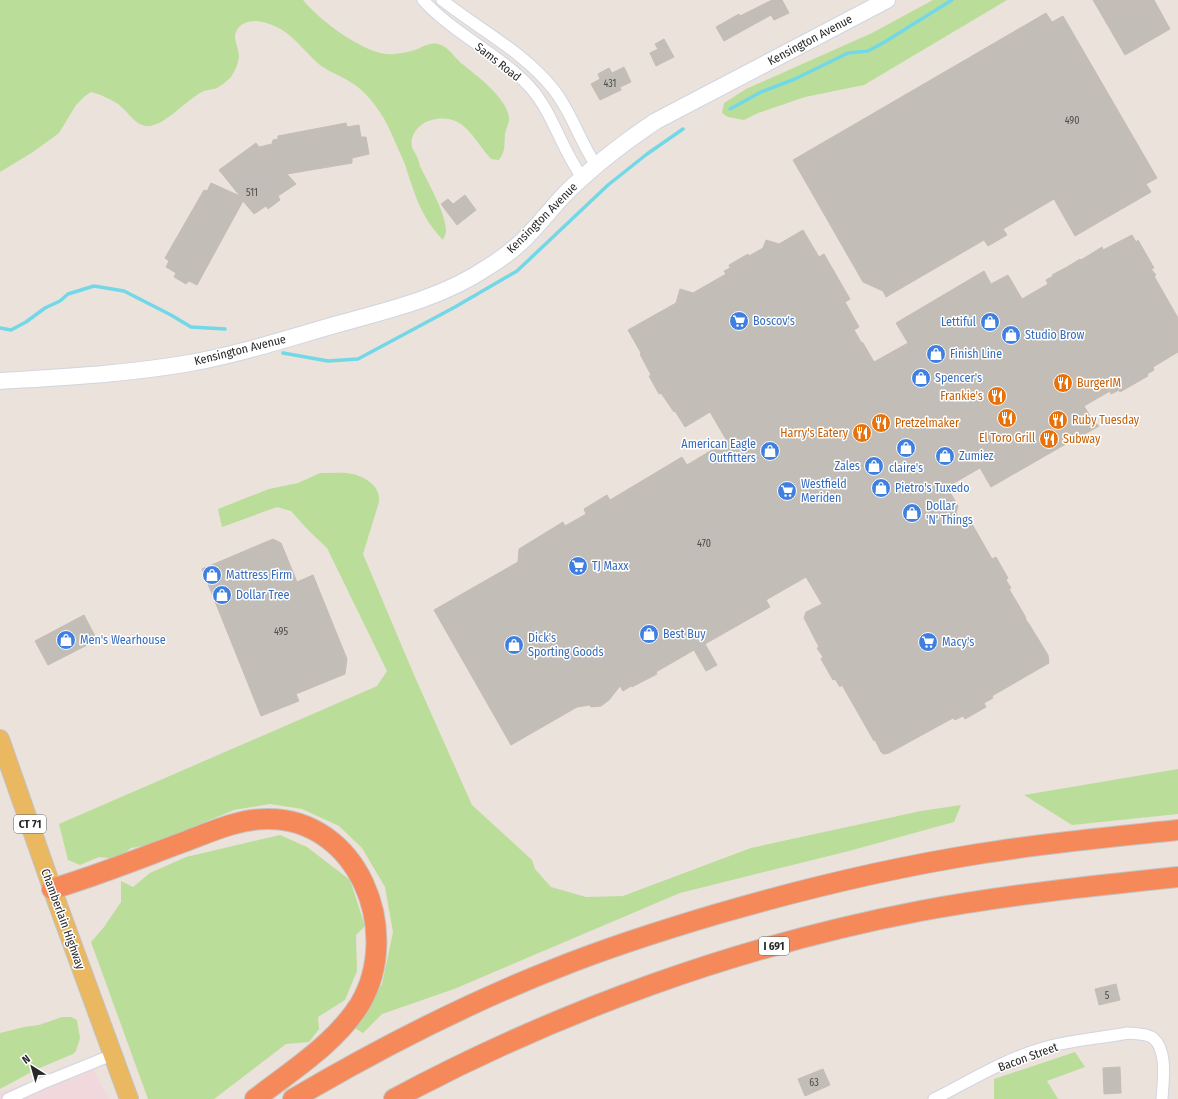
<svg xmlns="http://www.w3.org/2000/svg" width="1178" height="1099" viewBox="0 0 1178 1099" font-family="'Fira Sans Condensed',sans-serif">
	<rect width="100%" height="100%" fill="#eae2db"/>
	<!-- medical -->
	<path fill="#f1d8dc" d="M89 1063 109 1099H0V1092Z"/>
	<!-- green -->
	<path fill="#bade99" d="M0 0H303C319 20 368 58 395 54 401 53 409 52 415 50 423 47 430 42 438 44 448 46 454 57 461 63 476 75 506 97 509 117 510 122 506 128 505 134 504 146 506 150 499 160L491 159C473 139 464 112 432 120 421 122 409 134 412 147 412 149 415 152 416 155 418 158 419 162 420 166 428 183 446 213 446 231 446 234 444 237 443 240 422 218 416 198 407 171 405 162 400 154 397 146 391 133 387 122 379 111 372 100 363 90 352 83 342 76 329 72 320 65 298 46 289 26 257 21 247 20 236 25 235 36 235 43 239 50 239 57 238 64 235 71 231 77 228 80 221 86 217 88 213 90 207 89 202 92 187 99 164 127 147 126 134 125 128 111 118 104 110 99 100 94 91 92L85 96 76 105 59 133 33 152 0 172Z
		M933 0H1007L864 85 805 97 758 113 744 120 728 117 722 113 724 103 746 89 872 33Z
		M320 473C339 473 356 470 371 483 377 488 380 495 379 502L363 554 414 675 472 805 532 860 535 869 551 887 586 897 623 896 751 848 921 811 961 805 954 822 849 851 680 893 454 989 382 1014 363 1033 355 1028 382 984 393 932 385 887 362 848 339 826 302 809 270 804 234 810 149 845 131 848 118 859 99 857 80 865 68 860 59 824 377 686 387 671 327 548 309 531 291 511 277 507 222 527 218 509 269 489 298 483Z
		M1178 769V814L1072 825 1024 795Z
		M280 835 307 847 350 880 365 926 356 935 357 971 345 1000 318 1017 319 1029 309 1042 286 1044 214 1099H148L91 942 104 927 121 902V881L133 887 150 873 186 857Z
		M62 1017H71L77 1020 80 1038 76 1051 73 1054 35 1070 0 1089V1033L24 1027 39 1025Z
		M1075 1052 1085 1067 1047 1081 1058 1099H994V1079Z"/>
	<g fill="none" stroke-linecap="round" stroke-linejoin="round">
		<!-- stream -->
		<path stroke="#72d8e8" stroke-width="3.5" d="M730 109 761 92 795 79 848 53 868 51 883 43 952 0
			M0 328 11 330 26 322 45 308 60 301 68 294 94 286 124 291 171 315 191 327 225 329
			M283 353 328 361 358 359 455 307 517 271 608 185 647 154 683 129"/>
	</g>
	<!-- building -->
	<path fill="#c2bdb6" stroke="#c5bdb5" d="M772 0H782L789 13 774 20 771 15 724 41 716 27 739 14 740 16Z
		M1093 0H1154L1170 29 1125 55Z
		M1046 13 1052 22 1063 16 1157 178 1146 184 1151 192 1075 236 1054 199 1003 229 1007 235 988 246 984 240 886 297 883 291 863 282 793 160Z
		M664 39 674 57 656 66 650 53 658 49 655 44Z
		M624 67 631 82 620 87 621 90 600 100 591 84 600 79 598 74 609 68 612 73Z
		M346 123 347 127 359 125 361 137H366L369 154 352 158V163L287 174 296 184 278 196 280 200 268 209 266 206 254 214 243 201 197 285 189 281 186 284 174 277 176 273 166 267 169 261 165 258 204 190 207 191 211 183 240 196 219 170 256 143 259 147 272 144 273 140 278 139V136Z
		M465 195 476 210 457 225 441 204 448 199 453 204Z
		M803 230 819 257 824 254 850 299 845 302 859 327 854 330 861 342 863 343 874 362 908 343 896 323 984 271 991 284 1008 275 1022 299 1048 284 1046 280 1053 276 1052 275 1067 267 1080 259 1081 260 1102 247 1103 250 1132 235 1136 242 1138 240 1154 268 1151 269 1156 275 1154 276 1178 318V352L1153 367 1154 370 1147 374 1148 376 1120 392 1119 390 1111 394 1110 391 1084 406 1093 421 1099 426 1078 438V437L991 487 980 468 947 487 958 506 956 513 962 523 969 522 972 524 992 559 996 557 1008 578 1006 580 1011 588 1009 589 1025 616 1026 620 1029 624 1048 655 1049 663 992 696 993 698 984 703 986 707 965 719 963 716 955 720 953 718 889 753 884 754 881 752 875 740 874 741 842 685 840 687 835 679 833 680 821 659 823 657 817 648 819 647 804 618 806 612 822 604 806 577 766 600 770 607 705 644 717 665 706 671 694 650 656 672 657 674 632 687 631 686 623 691 620 686 609 700 601 706 591 707 590 705 577 707 511 745 434 610 518 562 519 549 563 522 565 526 586 514 584 509 607 495 610 500 682 457 687 465 727 441 710 412 685 427 675 411 674 412 661 393 659 394 649 376 651 375 640 354 641 353 628 330 676 303 680 289 693 293 726 274 724 271 730 268 729 265 748 254 749 256 763 248 766 240 779 244Z
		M273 539 281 543 297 582 313 575 347 659 345 674 296 694 299 701 261 716 202 569Z
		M84 615 97 640 48 665 35 641Z
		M1116 984 1120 1000 1099 1005 1095 989Z
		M1120 1067 1121 1093 1104 1094 1103 1068Z
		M823 1069 830 1085 805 1096 798 1079Z"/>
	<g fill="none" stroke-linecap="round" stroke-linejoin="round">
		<!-- minor casing -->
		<g stroke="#d0d5e1" stroke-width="13">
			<path id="minor" d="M423 0C454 34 498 53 529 86 553 112 561 149 582 177
				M442 0C480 30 524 52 554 90 572 113 580 142 596 165
				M8 1099 43 1083 112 1055
				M934 1099C970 1081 1008 1057 1047 1047 1073 1040 1101 1038 1128 1033 1136 1034 1146 1033 1153 1038 1168 1050 1163 1082 1162 1099"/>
		</g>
		<!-- secondary casing -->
		<g stroke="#d0d5e1" stroke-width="18">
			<path id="secondary" d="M0 381C63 377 127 374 190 363 240 354 289 338 338 324 390 310 444 297 488 267 498 261 509 253 518 245 535 230 549 211 565 194 593 166 623 143 656 121L887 0"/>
		</g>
		<!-- primary casing -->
		<g stroke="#c3c3c3" stroke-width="20">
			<path id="primary" d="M0 739 58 905 129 1099"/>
		</g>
		<!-- motorway casing -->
		<g stroke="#c3c3c3" stroke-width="22">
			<path id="motorway" d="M52 889C96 876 138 859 181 843 208 833 237 819 267 819 358 818 403 931 360 1004 336 1043 291 1071 255 1099
				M293 1099C378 1049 465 1004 557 968 609 947 663 930 717 914 803 889 890 868 978 854 1044 843 1111 837 1178 830
				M394 1099C558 1011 738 946 920 911 1006 895 1092 886 1178 877"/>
		</g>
		<!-- minor -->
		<use href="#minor" stroke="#fff" stroke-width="11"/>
		<!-- secondary -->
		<use href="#secondary" stroke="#fff" stroke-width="16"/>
		<!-- primary -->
		<use href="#primary" stroke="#e9b861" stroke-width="18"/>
		<!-- motorway -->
		<use href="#motorway" stroke="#f6895a" stroke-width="20"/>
	</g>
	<!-- icons -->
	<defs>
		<g id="supermarket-disc" transform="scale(1)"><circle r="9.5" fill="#3f7fe0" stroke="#fff"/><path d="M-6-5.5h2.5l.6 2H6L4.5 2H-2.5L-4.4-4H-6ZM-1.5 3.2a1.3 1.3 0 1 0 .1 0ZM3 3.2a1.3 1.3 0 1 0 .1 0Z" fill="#fff"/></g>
		<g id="shop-disc" transform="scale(1)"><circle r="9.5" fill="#3f7fe0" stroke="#fff"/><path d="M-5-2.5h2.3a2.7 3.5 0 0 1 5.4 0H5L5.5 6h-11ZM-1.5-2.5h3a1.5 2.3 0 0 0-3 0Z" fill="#fff"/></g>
		<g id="restaurant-disc" transform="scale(1)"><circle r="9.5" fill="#e8710a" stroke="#fff"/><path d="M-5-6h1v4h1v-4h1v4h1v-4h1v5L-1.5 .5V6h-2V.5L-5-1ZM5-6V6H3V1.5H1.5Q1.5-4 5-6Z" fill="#fff"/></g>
	</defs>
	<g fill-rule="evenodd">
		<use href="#supermarket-disc" x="739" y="321"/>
		<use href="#shop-disc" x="990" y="322"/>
		<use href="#shop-disc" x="1011" y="335"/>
		<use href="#shop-disc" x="936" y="354"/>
		<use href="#shop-disc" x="921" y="378"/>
		<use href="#restaurant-disc" x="1063" y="383"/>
		<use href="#restaurant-disc" x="997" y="396"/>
		<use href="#restaurant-disc" x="1007" y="418"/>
		<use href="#restaurant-disc" x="1058" y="420"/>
		<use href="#restaurant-disc" x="881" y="423"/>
		<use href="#restaurant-disc" x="862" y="433"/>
		<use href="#restaurant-disc" x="1049" y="439"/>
		<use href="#shop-disc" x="906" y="448"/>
		<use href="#shop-disc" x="770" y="451"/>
		<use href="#shop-disc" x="945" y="456"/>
		<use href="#shop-disc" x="874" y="466"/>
		<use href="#shop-disc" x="881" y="488"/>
		<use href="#supermarket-disc" x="787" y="491"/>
		<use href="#shop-disc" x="912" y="513"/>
		<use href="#supermarket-disc" x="578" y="566"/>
		<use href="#shop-disc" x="212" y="575"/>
		<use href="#shop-disc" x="222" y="595"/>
		<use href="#shop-disc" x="649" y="634"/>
		<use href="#shop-disc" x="66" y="640"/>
		<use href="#supermarket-disc" x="928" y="642"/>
		<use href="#shop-disc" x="514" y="645"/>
	</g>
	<g text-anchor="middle" stroke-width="3" stroke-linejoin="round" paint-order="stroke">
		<!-- number labels -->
		<g font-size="10" fill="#4e4d4c">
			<text x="610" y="87">431</text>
			<text x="1072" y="124">490</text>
			<text x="252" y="196">511</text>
			<text x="704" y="547">470</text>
			<text x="281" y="635">495</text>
			<text x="1107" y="999">5</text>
			<text x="814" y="1086">63</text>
		</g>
		<!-- shield labels -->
		<g fill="#fff" stroke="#686868" stroke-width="1">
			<rect x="14" y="815" width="32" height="18" rx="3"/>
			<rect x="759" y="937" width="30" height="18" rx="3"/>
		</g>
		<g font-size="11" font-weight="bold" fill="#282828">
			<text x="30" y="828">CT 71</text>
			<text x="774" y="950">I 691</text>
		</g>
		<!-- street labels -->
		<g font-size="12" fill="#282828" stroke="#fff">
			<text transform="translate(810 40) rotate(-28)" y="4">Kensington Avenue</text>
			<text transform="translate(498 62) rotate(38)" y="4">Sams Road</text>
			<text transform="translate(542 218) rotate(-45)" y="4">Kensington Avenue</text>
			<text transform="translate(240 350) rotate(-14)" y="4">Kensington Avenue</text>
			<text transform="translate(63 919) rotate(70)" y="4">Chamberlain Highway</text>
			<text transform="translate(1028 1057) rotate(-20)" y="4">Bacon Street</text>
		</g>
		<!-- shop labels -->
		<g font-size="12" fill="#366cbe" stroke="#fff" text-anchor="start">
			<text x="753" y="325">Boscov's</text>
			<text x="976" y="326" text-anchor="end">Lettiful</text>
			<text x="1025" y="339">Studio Brow</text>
			<text x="950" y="358">Finish Line</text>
			<text x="935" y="382">Spencer's</text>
			<text x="756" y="448" text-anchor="end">American Eagle<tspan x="756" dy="14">Outfitters</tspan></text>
			<text x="959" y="460">Zumiez</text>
			<text x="860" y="470" text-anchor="end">Zales</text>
			<text x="906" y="472" text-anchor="middle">claire's</text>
			<text x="801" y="488">Westfield<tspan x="801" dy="14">Meriden</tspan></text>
			<text x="895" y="492">Pietro's Tuxedo</text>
			<text x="926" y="510">Dollar<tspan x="926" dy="14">'N' Things</tspan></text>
			<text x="592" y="570">TJ Maxx</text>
			<text x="226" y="579">Mattress Firm</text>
			<text x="236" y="599">Dollar Tree</text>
			<text x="663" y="638">Best Buy</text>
			<text x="528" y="642">Dick's<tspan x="528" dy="14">Sporting Goods</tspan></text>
			<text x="80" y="644">Men's Wearhouse</text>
			<text x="942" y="646">Macy's</text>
		</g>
		<!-- food labels -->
		<g font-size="12" fill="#c56008" stroke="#fff" text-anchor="start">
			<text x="1077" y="387">BurgerIM</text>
			<text x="983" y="400" text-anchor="end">Frankie's</text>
			<text x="1072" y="424">Ruby Tuesday</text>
			<text x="895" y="427">Pretzelmaker</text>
			<text x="848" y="437" text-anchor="end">Harry's Eatery</text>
			<text x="1007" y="442" text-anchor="middle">El Toro Grill</text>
			<text x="1063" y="443">Subway</text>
		</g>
	</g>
	<!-- north arrow -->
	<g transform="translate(32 1067) rotate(323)" stroke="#ffffff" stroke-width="3" paint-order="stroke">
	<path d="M0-3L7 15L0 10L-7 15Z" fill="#282828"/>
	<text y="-6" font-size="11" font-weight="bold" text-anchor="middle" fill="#282828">N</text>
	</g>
</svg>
